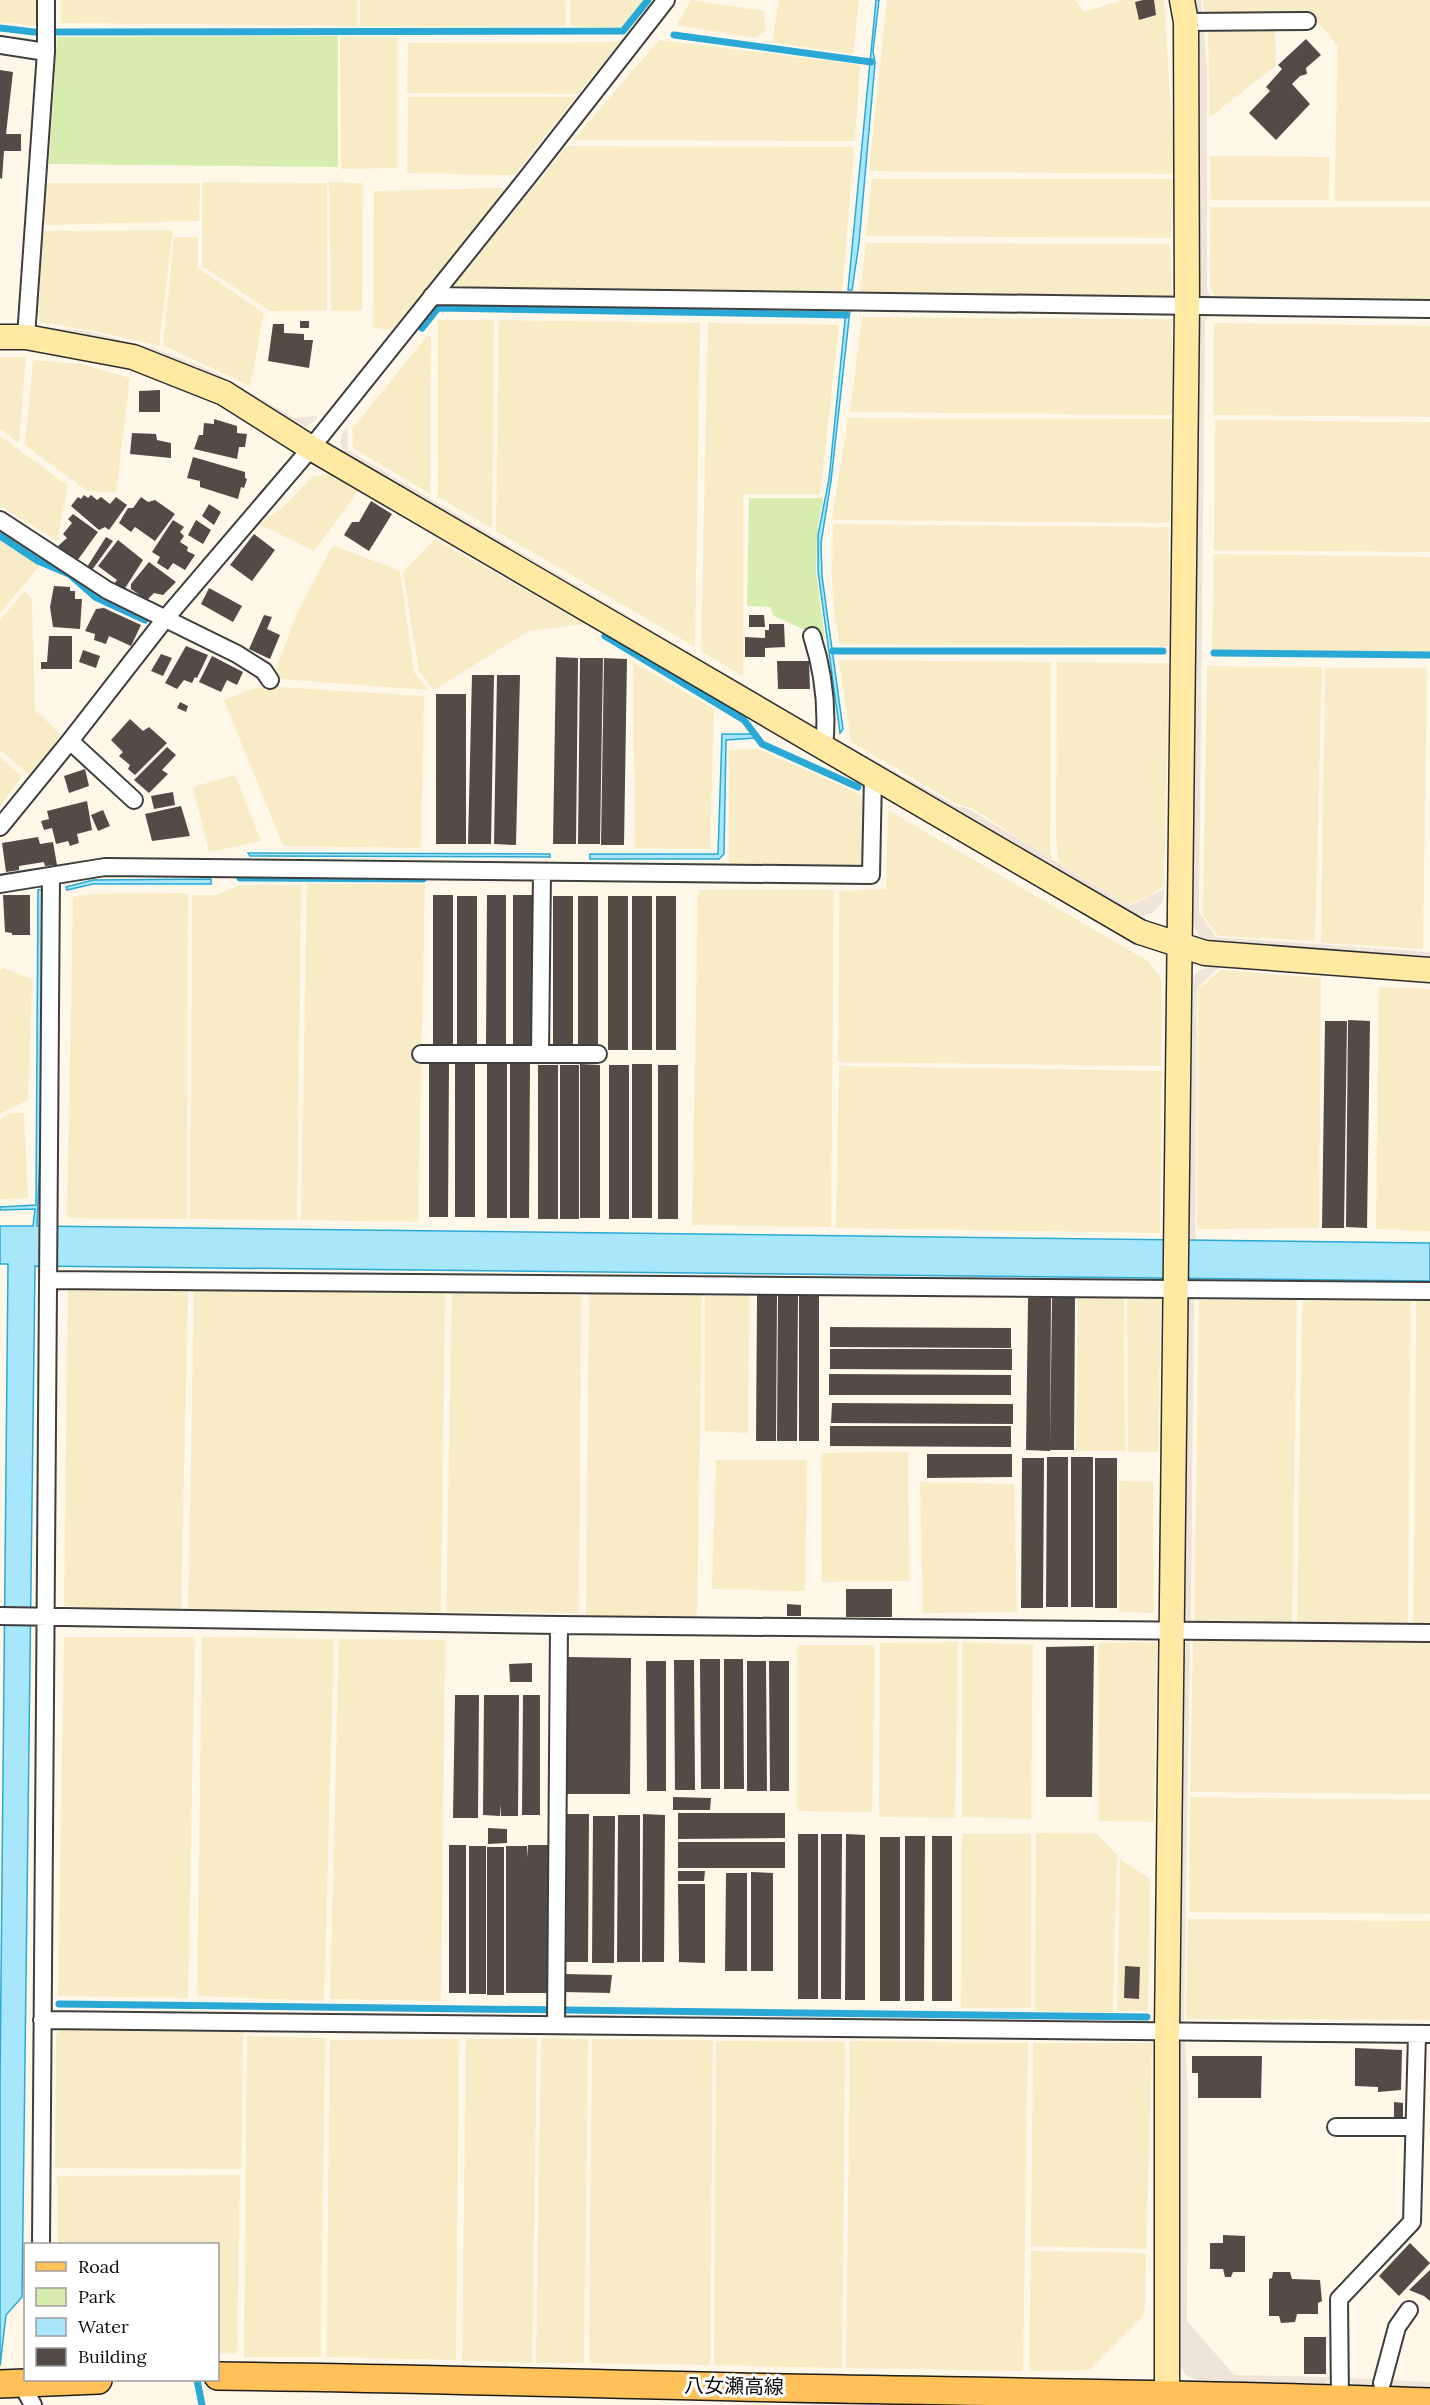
<svg xmlns="http://www.w3.org/2000/svg" width="1430" height="2405" viewBox="0 0 1430 2405" font-family="Lora,'Noto Sans JP',serif">
	<rect width="100%" height="100%" fill="#fff8e8"/>
	<!-- farmland -->
	<path fill="#f7ecc6" d="M0 0H39V26L0 22Z
		M61 0H357V26L61 23Z
		M360 0H565L566 26H360Z
		M570 0H644L621 28 571 26Z
		M691 0 764 11 765 31 755 38 677 25Z
		M779 0H859L853 54 772 42Z
		M887 0H1075L1083 12 1123 0H1164L1175 174 869 171Z
		M1203 0H1430V201H1334L1338 46 1309 12 1204 13Z
		M1275 27 1276 66 1210 117 1208 29Z
		M340 37H397V168L341 169Z
		M659 40 860 65 855 141 573 140Z
		M620 42 578 94 407 93 408 43Z
		M408 97H576L514 175 407 173Z
		M567 146 854 147 842 294 455 290 454 285Z
		M1210 156 1330 157 1329 200H1211Z
		M872 179H1173L1171 238 866 236Z
		M202 182 327 183V310L270 311 202 266Z
		M329 182 363 183 362 310 331 311Z
		M45 183H200L199 221 45 225Z
		M503 188 506 194 391 331 373 327 374 191Z
		M1210 207H1430V299L1216 297 1210 289Z
		M173 230 159 346 99 332 39 322 42 231Z
		M174 237H198V268L264 313 250 386 163 345Z
		M866 243 1170 244 1172 297 860 294Z
		M862 317 1172 319V415L850 412Z
		M438 320H494L492 528 438 497Z
		M499 320 700 323 695 647 496 531Z
		M708 323 839 325 820 494H743V676L701 651Z
		M1214 323 1430 326V417L1213 415Z
		M427 336H431L430 494 353 448 352 429Z
		M0 357H26L19 443 0 429Z
		M33 360 82 364 130 378 116 493 87 491 25 445Z
		M848 418 1172 419 1170 523 832 520Z
		M1215 420 1430 422V552L1214 550Z
		M0 436 68 486 57 541 0 506Z
		M334 473 359 490 314 551 259 524 284 506 313 476Z
		M833 524 1169 527V646L840 644 835 620 832 581Z
		M435 539 585 624 529 631 434 690 419 671 403 572Z
		M0 541 40 565 0 613Z
		M333 545 400 571 414 672 428 690 280 679 276 669 297 613Z
		M1214 554 1430 557V652L1212 650Z
		M25 591 32 599 35 710 61 735 31 776 0 750V620Z
		M839 660 1051 662 1050 853 1053 861 972 808 957 804 851 742Z
		M633 662 714 709 710 849 635 848Z
		M1057 662 1169 663 1164 885 1151 895 1128 905 1059 863 1056 837Z
		M1207 666 1322 667 1315 941 1218 936 1203 915Z
		M1325 668H1427L1423 949 1321 943Z
		M261 686 424 696 421 848 283 846 224 700Z
		M758 749 862 795 863 866 858 868 729 866V750Z
		M0 757 22 776 0 807Z
		M235 775 261 841 209 852 193 787Z
		M888 810 1148 961 1160 976 1162 987 1161 1066 838 1062 839 891 886 889Z
		M307 884H425L418 1222 301 1220Z
		M240 885H301L297 1220 190 1219 192 895H216Z
		M698 890H834L831 1227 692 1225Z
		M188 893 187 1219 67 1218 73 897 93 894Z
		M3 968 32 979 28 1100 0 1114V970Z
		M1221 970 1321 978 1319 1228 1197 1229 1198 989Z
		M1379 987 1430 989V1231L1376 1229Z
		M839 1066 1162 1071 1160 1233 836 1228Z
		M11 1113H24L28 1198 0 1199V1119Z
		M194 1289 445 1290 441 1613 188 1612Z
		M68 1290 188 1291 181 1611 64 1606Z
		M452 1293 581 1295 579 1613 446 1612Z
		M589 1293 702 1294 697 1619 586 1616Z
		M749 1295 748 1433 705 1431V1296Z
		M1078 1297 1124 1298 1125 1451H1076Z
		M1127 1299H1161L1158 1452H1128Z
		M1199 1300H1297L1292 1625 1194 1623Z
		M1411 1300 1408 1626 1297 1625 1302 1301Z
		M1416 1301H1430V1627L1413 1628Z
		M908 1452 909 1581 822 1582 821 1453Z
		M716 1460H807L805 1591 712 1589Z
		M1119 1481 1153 1482 1154 1613 1119 1612Z
		M920 1482 1014 1484 1017 1612 923 1613Z
		M64 1637H195L188 1998 58 1996Z
		M202 1637 334 1639 324 2001 197 1996Z
		M339 1639 445 1640 441 2001 330 1999Z
		M1193 1639 1430 1640V1794L1190 1792Z
		M958 1642 955 1818 879 1817 880 1643Z
		M962 1642 1033 1645 1031 1819 962 1817Z
		M1157 1642 1154 1822 1099 1821 1098 1643Z
		M797 1645H875L872 1812 797 1811Z
		M1190 1797 1430 1800V1914L1189 1912Z
		M1036 1833 1097 1834 1117 1855 1113 2013 1035 2011Z
		M962 1834H1031V2008H961Z
		M1120 1859 1150 1879 1148 2011H1117Z
		M1188 1919 1430 1921V2020L1186 2019Z
		M61 2028 243 2031 241 2169 55 2168 56 2035Z
		M247 2036 325 2038 321 2357H244Z
		M537 2038 532 2363 462 2361 466 2039Z
		M541 2038 588 2039 584 2363H536Z
		M459 2039 456 2360 326 2357 330 2040Z
		M592 2039 713 2040 710 2365 589 2363Z
		M716 2041 845 2042 842 2368 714 2365Z
		M850 2041 1028 2043 1023 2371 846 2368Z
		M1033 2043H1152L1146 2249 1031 2246Z
		M240 2175 237 2354 218 2353V2244H58L57 2176Z
		M1031 2251 1146 2253 1145 2314 1089 2370 1029 2371Z"/>
	<!-- green -->
	<path fill="#d7ecaf" d="M338 36V167L49 164 57 37Z
		M749 498H823L817 534 816 572 825 639 774 616 770 607 747 606Z"/>
	<!-- plaza -->
	<path fill="#eee5d8" d="M1193 0H1201L1207 66V291L1212 297H1208L1202 296 1198 291 1200 72Z
		M1207 313H1211L1205 321 1199 912 1216 937 1430 952V960L1207 942 1200 937 1191 922 1197 320Z
		M35 326 86 331 154 348 214 372 294 418 317 416V419L306 427H297L36 331Z
		M347 427 348 450 826 733 955 805 969 809 1129 906 1164 889 1163 901 1153 913 1138 917 1131 916 343 455 340 442 342 434Z
		M1213 966 1219 967 1197 989 1195 1282H1186L1189 983 1194 975 1202 969Z
		M1194 1295 1191 1622 1183 1619 1186 1298Z
		M1190 1641 1184 2022H1182L1178 2019 1181 1645Z
		M1185 2041 1188 2095 1187 2321 1234 2375 1331 2377 1325 2384 1201 2382 1186 2375 1180 2366 1178 2354 1179 2044Z
		M1349 2378 1430 2382V2388L1359 2386 1352 2384Z"/>
	<!-- water -->
	<path fill="#a8e7fb" stroke="#2aa9d7" stroke-width="1.5" d="M876 0H879L873 51 875 63 859 243 852 290H848Z
		M846 310H850L831 481 821 543 822 576 843 729 840 733 818 571V535L829 479Z
		M722 734H755L756 738 726 740 724 854 719 859H590V854H718Z
		M248 853 550 854V857L250 856Z
		M211 879V884H93L67 890 66 887 93 880Z
		M46 889V893L43 894 42 1111 37 1226 1430 1243V1281L35 1266 22 2297 6 2315 0 2366V2083L8 1264H0V1226H33L35 1209 0 1210V1207L36 1205 38 890Z"/>
	<g fill="none" stroke-linecap="round" stroke-linejoin="round">
		<!-- stream -->
		<path stroke="#2aa9d7" stroke-width="7" d="M0 28 34 32
			M57 32 623 31 648 0
			M674 35 871 62
			M422 328 438 308 846 315
			M0 536 38 561 69 574 95 597 145 620
			M605 636 744 720 762 744 858 787
			M833 651H1163
			M1214 653 1430 655
			M240 878 423 879
			M59 2004 1147 2017
			M197 2380 202 2405"/>
	</g>
	<!-- building -->
	<path fill="#544a46" d="M1143 0H1154L1156 15 1139 20 1135 2Z
		M1306 39 1321 55 1306 68 1307 74 1300 76 1292 84 1310 104 1276 140 1249 113 1270 91 1266 87 1282 69 1278 65Z
		M0 70 13 72 6 134H21V151H4L2 179 0 178Z
		M300 321H309V328H300Z
		M273 324H284V333L304 334V340H313L309 368 268 361Z
		M160 390V412H139V391Z
		M214 419 237 426V433L247 434 245 447H239L237 459 194 449 199 435H203L204 423 214 424Z
		M132 433 156 434 157 440 171 443V458L130 454Z
		M193 457 245 472V478L247 479 244 488 241 487 238 499 200 487V481L187 478Z
		M84 495 88 498 91 495 97 500 101 497 110 504 116 497 127 505 109 530 105 527 99 530 71 506 78 497 81 499Z
		M141 497 148 502 155 500 175 514 155 541 135 527 131 532 119 523 128 508H133Z
		M371 501 392 514 369 551 344 535 352 522H359Z
		M209 504 221 512 214 525 202 516Z
		M73 514 98 532 77 561 58 546 67 538 63 534 72 523 68 519Z
		M173 520 184 527 180 532 184 536 180 542 188 547 187 551 195 555 185 570 173 563 168 570 157 563 160 557 152 552Z
		M196 520 211 530 203 544 188 535Z
		M254 534 275 550 252 581 230 565Z
		M106 537 113 541 92 570 87 567Z
		M118 540 143 560 124 590 114 584 117 580 98 566Z
		M149 562 176 582 163 595 154 593 147 600 131 589V584Z
		M54 586 70 587V591H75V599H82L80 629 53 627 50 607Z
		M209 588 242 606 233 622 201 604Z
		M104 608 141 625 131 646 109 636 106 644 94 640 95 634 85 631 96 609Z
		M264 615 272 617 267 629 280 635 270 659 249 649Z
		M749 615H764L765 627H749Z
		M769 624H784L785 647 765 648V641V657H745V637L765 638V630H769Z
		M49 636H72V669H41V662H47Z
		M186 646 208 655 197 678 195 677 192 683 184 680 177 689 165 683Z
		M83 650 100 656 96 668 79 662Z
		M161 654 172 658 163 676 151 671Z
		M212 656 243 672 237 685 227 680 221 692 199 682Z
		M556 657 578 658 576 844H553Z
		M580 658H603L600 844H578Z
		M604 658 627 659 624 845H601Z
		M777 661H809L810 689H778Z
		M472 675H494L491 844H468Z
		M497 675H520L516 845 494 844Z
		M436 694H466V844H436Z
		M180 702 188 706 186 712 177 708Z
		M130 719 143 731 149 727 167 743 135 775 128 769 130 765 119 756 123 752 111 740Z
		M167 747 176 755 162 770 168 774 149 793 134 780Z
		M85 769 89 786 69 793 64 776Z
		M173 792 175 805 154 809 151 796Z
		M87 801 92 830 77 834 79 843 70 846 68 841 56 844 52 828 44 830 41 821 49 819 47 811Z
		M181 806 190 836 152 841 145 814Z
		M103 810 110 826 98 831 91 815Z
		M38 837 40 844 53 842 57 865 45 866 44 862 19 866V870L6 872 2 843Z
		M3 895H30V935H12V933L5 932Z
		M433 895H453V1048H433Z
		M487 895H506V1048H486Z
		M513 895H533V1049H513Z
		M457 896H477V1049H457Z
		M553 896H573V1050H553Z
		M578 896H598V1050H578Z
		M608 896H628V1050H608Z
		M632 896H652V1050H632Z
		M656 896H676V1050H656Z
		M1348 1020 1370 1021 1367 1228 1346 1227Z
		M1325 1021H1347L1344 1228H1322Z
		M455 1063H475V1217H455Z
		M429 1064H449L448 1217H429Z
		M487 1064H507V1218H487Z
		M510 1064H530L529 1218H510Z
		M580 1064 600 1065V1218H580Z
		M632 1064H652V1218H632Z
		M538 1065H558V1219H538Z
		M560 1065H579V1219H560Z
		M609 1065H629V1219H609Z
		M658 1065H678V1219H658Z
		M757 1295H777L776 1441H756Z
		M778 1295H798L797 1441H777Z
		M799 1295H819V1441H799Z
		M1028 1298H1051L1050 1451 1026 1450Z
		M1052 1298H1075L1074 1450H1050Z
		M830 1327 1011 1328V1348L830 1347Z
		M830 1349H1012V1370L830 1369Z
		M829 1374 1011 1375V1395H829Z
		M832 1403 1013 1404V1424L831 1423Z
		M830 1426H1011V1447L830 1446Z
		M927 1454H1012V1477L927 1478Z
		M1047 1457H1068V1607H1046Z
		M1071 1457H1093V1607H1071Z
		M1022 1458H1044L1043 1608H1021Z
		M1095 1458H1117V1608H1095Z
		M846 1589H892V1617H846Z
		M787 1604 801 1605V1616H787Z
		M1094 1646 1092 1797H1046V1647Z
		M567 1657 631 1658 630 1794H566Z
		M700 1659H720V1789H701Z
		M724 1659H743L744 1789H724Z
		M674 1660H694L695 1790H675Z
		M646 1661H666V1791H647Z
		M747 1661H766L767 1791H747Z
		M769 1661H789V1791H770Z
		M532 1663V1682H510L509 1664Z
		M455 1695H479L478 1818H453Z
		M484 1695H519L518 1816H501V1804L500 1816 483 1815Z
		M523 1695H540V1815H522Z
		M673 1797 711 1798 710 1810H673Z
		M678 1813H785V1838L678 1839Z
		M567 1814H589L588 1962H566Z
		M643 1814 665 1815 664 1962H642Z
		M618 1815H640V1962H617Z
		M593 1816H615L614 1963H592Z
		M488 1828 507 1829V1843L488 1844Z
		M798 1834H818V1999H798Z
		M821 1834H842L841 1999H821Z
		M846 1834 865 1835V2000H845Z
		M905 1836H925L924 2001H905Z
		M932 1836H952V2001H932Z
		M880 1837H900V2001H880Z
		M678 1842H785V1868H678Z
		M449 1845H466V1993H449Z
		M528 1845H550L549 1993H506V1846H527L528 1858Z
		M469 1846H486V1994H469Z
		M487 1847H504V1995H487Z
		M678 1871H705L704 1881H678Z
		M751 1872 773 1873V1971H751Z
		M726 1873H747V1971H725Z
		M678 1884H705V1963L679 1962Z
		M1125 1966 1140 1967 1139 1999 1124 1998Z
		M563 1974 612 1975 610 1993 563 1992Z
		M1355 2048 1402 2050 1401 2090 1378 2092V2087L1355 2086Z
		M1192 2056H1262L1261 2098H1198V2073H1192Z
		M1394 2102 1403 2103V2119H1394Z
		M1223 2235 1245 2236V2272H1233L1231 2277H1225L1223 2269H1210V2243H1223Z
		M1410 2243 1430 2263 1399 2296 1379 2276Z
		M1430 2270V2301L1424 2296 1409 2290Z
		M1273 2272H1290L1292 2279 1320 2280 1322 2301 1318 2303V2314H1297L1295 2322 1281 2323 1279 2316H1269V2279L1272 2278Z
		M1304 2337H1326V2374H1304Z"/>
	<g fill="none" stroke-linecap="round" stroke-linejoin="round">
		<!-- street casing -->
		<g stroke="#3e3e3e" stroke-width="20">
			<path id="street" d="M1186 22 1307 21
				M0 45 46 52
				M432 296 1430 309
				M26 337 46 52V0
				M0 520 107 590 237 654 264 671 270 680
				M812 636C824 673 828 709 824 748
				M70 741 134 800
				M0 827 70 741 165 619 311 448 527 178 666 0
				M0 884 105 867 871 875 873 776
				M421 1054H598
				M540 1054 542 872
				M48 1280 1430 1291
				M0 1616 559 1625 1430 1633
				M42 2020 1430 2034
				M556 2025 559 1625
				M1336 2127H1414
				M41 2244 51 876
				M21 2383 33 2405
				M1382 2383 1397 2327 1409 2310
				M1340 2399 1339 2299 1412 2222 1417 2034"/>
		</g>
		<!-- secondary casing -->
		<g stroke="#2d2d2d" stroke-width="27">
			<path id="secondary" d="M0 337H26L133 357 224 393 311 448 1140 932 1205 953 1430 970
				M1167 2393V2031L1187 306 1186 22 1182 0"/>
		</g>
		<!-- primary casing -->
		<g stroke="#1c1c1c" stroke-width="30">
			<path id="primary" d="M218 2376C406 2378 595 2384 784 2388 1000 2392 1215 2394 1430 2402
				M0 2384 98 2380"/>
		</g>
		<!-- street -->
		<use href="#street" stroke="#fff" stroke-width="16"/>
		<!-- secondary -->
		<use href="#secondary" stroke="#ffe9a3" stroke-width="24"/>
		<!-- primary -->
		<use href="#primary" stroke="#ffc158" stroke-width="27"/>
	</g>
	<g text-anchor="middle" stroke-width="6" stroke-linejoin="round" paint-order="stroke">
		<!-- street labels -->
		<g font-size="20" fill="#0b0b0b" stroke="#fff">
			<text transform="translate(734 2386) rotate(1)" y="7">八女瀬高線</text>
		</g>
	</g>
	<!-- legend -->
	<rect x="24" y="2243" width="195" height="138" fill="#ffffff" stroke="#9d9d9d" stroke-width="1.5"/>
	<rect x="36" y="2262" width="30" height="9" fill="#ffc158" stroke="#9d9d9d" stroke-width="1.5"/>
	<text x="78" y="2273" font-size="18" fill="#0b0b0b">Road</text>
	<rect x="36" y="2288" width="30" height="18" fill="#d7ecaf" stroke="#9d9d9d" stroke-width="1.5"/>
	<text x="78" y="2303" font-size="18" fill="#0b0b0b">Park</text>
	<rect x="36" y="2318" width="30" height="18" fill="#a8e7fb" stroke="#9d9d9d" stroke-width="1.5"/>
	<text x="78" y="2333" font-size="18" fill="#0b0b0b">Water</text>
	<rect x="36" y="2348" width="30" height="18" fill="#544a46" stroke="#9d9d9d" stroke-width="1.5"/>
	<text x="78" y="2363" font-size="18" fill="#0b0b0b">Building</text>
</svg>
